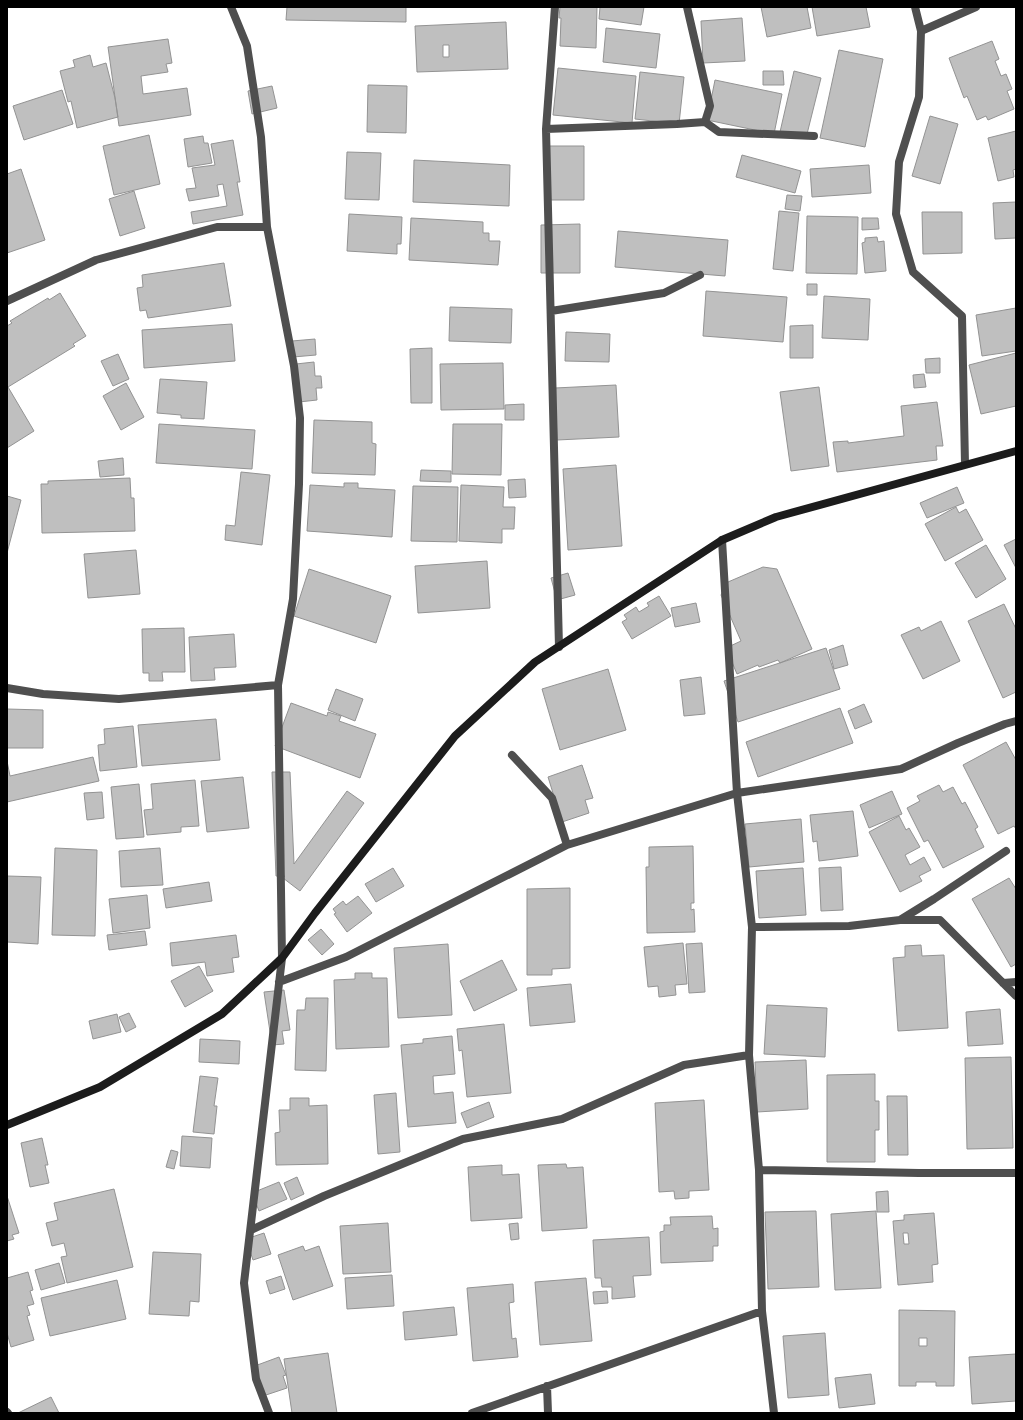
<svg xmlns="http://www.w3.org/2000/svg" width="1023" height="1420" viewBox="0 0 1023 1420" font-family="Rubik,sans-serif">
	<rect width="100%" height="100%" fill="#fff"/>
	<!-- building -->
	<path fill="#bfbfbf" stroke="#939393" fill-rule="evenodd" d="M287 7H406V22L286 20Z
		M560 7H597L596 48 560 46 561 18H559Z
		M600 7H644L641 25 599 19Z
		M761 7H807L811 28 767 37Z
		M812 7H866L870 27 817 36Z
		M742 18 745 61 703 63 701 21Z
		M506 22 508 69 417 72 415 26ZM443 45H449V57H443Z
		M606 28 660 34 656 68 603 62Z
		M168 39 172 63 166 64 168 72 141 76 143 94 187 88 191 115 119 126 108 47Z
		M992 41 999 59 995 61 1001 76 1006 74 1012 89 1007 91 1014 109 988 120 986 116 977 120 967 96 964 98 949 58Z
		M839 50 883 59 865 147 820 138Z
		M90 55 93 67 106 63 115 98 118 117 77 128 71 101 68 102 60 71 75 67 73 60Z
		M558 68 636 76 632 123 553 115Z
		M763 71H783L784 85H763Z
		M794 71 821 78 806 138 780 132Z
		M640 72 684 77 679 124 635 119Z
		M715 80 782 94 774 134 707 120Z
		M368 85 407 86 406 133 367 132Z
		M272 86 277 108 252 114 248 91Z
		M62 90 73 124 24 140 13 106Z
		M930 116 958 124 940 184 912 176Z
		M1016 131V169L1013 170 1014 177 998 181 988 138Z
		M149 135 160 184 114 195 103 146Z
		M203 136 204 143H208L212 163 188 167 184 139Z
		M233 140 240 182H237L243 215 193 224 191 212 227 206 223 184 217 185 219 196 189 201 186 189 196 188 192 168 215 165 211 144Z
		M546 146H584V200H546Z
		M347 152 381 153 379 200 345 199Z
		M742 155 801 171 795 193 736 177Z
		M414 160 510 165 509 206 413 202Z
		M869 165 871 193 812 197 810 169Z
		M21 169 45 240 7 253V174Z
		M134 191 145 228 120 236 109 199Z
		M787 195 802 196 800 211 785 209Z
		M1016 202V238L995 239 993 203Z
		M779 211 799 213 793 271 773 269Z
		M922 212H962V253L923 254Z
		M349 214 402 217 401 244H397V254L347 251Z
		M807 216 858 217 857 274 806 273Z
		M411 218 483 222V233H489V241H500L498 265 409 260Z
		M862 218H878L879 229 862 230Z
		M580 224V273H541V225Z
		M618 231 728 240 725 276 615 267Z
		M877 237 878 242 884 241 886 271 865 273 862 243 865 242V238Z
		M224 263 231 306 148 318 146 310 140 311 137 288 143 287 142 275Z
		M807 284H817V295H807Z
		M706 291 787 297 783 342 703 336Z
		M60 293 86 336 73 344 75 346 8 387 34 431 7 448V326L12 323 10 321 48 298 49 300Z
		M824 296 870 299 868 340 822 338Z
		M450 307 512 309 511 343 449 341Z
		M1016 308V351L982 356 976 315Z
		M232 324 235 361 144 368 142 330Z
		M813 325V358H790V326Z
		M566 332 610 334 609 362 565 361Z
		M315 339 316 355 293 357 292 341Z
		M432 348V403H411L410 349Z
		M1016 353V406L981 414 969 365Z
		M118 354 129 379 113 386 101 361Z
		M940 358V373H926L925 359Z
		M314 362 315 376H321L322 388H316L317 400 299 402 296 364Z
		M503 363 504 409 441 410 440 364Z
		M924 374 926 387 914 388 913 375Z
		M160 379 207 382 204 419 181 418V415L157 413Z
		M126 383 144 417 121 430 103 396Z
		M616 385 619 437 557 440 555 388Z
		M819 387 829 466 791 471 780 392Z
		M937 402 943 446H936L937 460 837 472 833 442 848 441V443L904 436 901 406Z
		M524 404V420H505V405Z
		M314 420 372 422V443L376 444 375 475 312 473Z
		M159 424 255 430 252 469 156 463Z
		M453 424H502L501 475 452 474Z
		M123 458 124 475 100 477 98 461Z
		M616 465 622 546 568 550 563 469Z
		M421 470 451 471V482L420 481Z
		M241 472 270 475 262 545 225 540 226 525 235 526Z
		M130 478 131 498H134L135 531 42 533 41 484H48V481Z
		M525 479 526 497 509 498 508 480Z
		M344 483H358V488L395 490 392 537 307 531 310 485 344 487Z
		M461 485 504 487 503 507H515L514 529H502V543L459 541Z
		M413 486 458 487 457 542 411 541Z
		M957 487 964 503 927 518 920 503Z
		M7 496 21 500 7 553Z
		M956 507 959 513 966 509 983 540 945 561 925 524Z
		M1016 539V568L1004 545Z
		M986 545 1006 579 976 598 955 563Z
		M136 550 140 594 88 598 84 554Z
		M487 561 490 608 418 613 415 566Z
		M763 567 777 569 812 649 780 663 778 660 759 667 758 665 737 674 726 648 741 641 721 595 728 582Z
		M309 569 391 596 376 643 294 616Z
		M568 573 575 595 557 600 551 578Z
		M659 596 671 616 632 639 622 622 627 619 624 615 636 607 639 612 649 606 647 603Z
		M696 603 700 622 675 627 671 608Z
		M1004 604 1016 629V692L1003 698 968 621Z
		M941 621 960 661 923 679 901 635 919 627 921 631Z
		M184 628 185 672H162L163 681H149V673H143L142 629Z
		M234 634 236 667 214 668 215 680 191 681 189 637Z
		M843 645 848 665 834 669 829 650Z
		M826 648 840 689 738 722 724 681Z
		M608 669 626 730 560 750 542 689Z
		M701 677 705 714 684 716 680 680Z
		M336 689 363 699 355 721 328 710Z
		M291 703 327 716 328 712 341 716 339 721 376 734 360 778 275 746Z
		M864 704 872 722 855 729 848 711Z
		M840 708 853 743 758 777 746 742Z
		M7 709 43 710V748H7Z
		M216 719 220 760 142 766 138 725Z
		M133 726 137 767 100 771 98 745 105 744 104 729Z
		M1006 742 1016 760V829L1014 826 998 834 963 765Z
		M93 757 99 781 7 802V761L10 776Z
		M582 765 593 798 585 800 589 813 562 822 548 777Z
		M272 772H290L294 864 347 791 364 803 300 891 283 878 285 876H276Z
		M243 777 249 828 207 832 201 781Z
		M195 780 199 826 181 827V832L147 835 144 810 153 809 151 784Z
		M139 784 144 837 116 839 111 787Z
		M939 785 943 792 953 787 962 804 965 802 978 827 975 829 984 847 943 868 928 840 924 842 907 808 920 801 917 796Z
		M892 791 902 814 869 828 860 805Z
		M102 792 104 818 87 820 84 793Z
		M853 811 858 856 819 861 817 841 813 842 810 815Z
		M899 816 906 830 909 828 920 847 905 855 910 865 924 857 931 870 919 876 922 881 900 892 869 832Z
		M801 819 804 862 749 867 745 824Z
		M693 846 694 903H691V910L694 909 695 932 647 933 646 867H649V847Z
		M55 848 97 850 95 936 52 935Z
		M160 848 163 885 121 887 119 851Z
		M841 867 843 910 821 911 819 868Z
		M393 868 404 886 376 902 365 884Z
		M803 868 806 915 759 918 756 871Z
		M7 876 41 877 38 944 7 942Z
		M1009 878 1016 889V964L1011 967 972 899Z
		M209 882 212 901 166 908 163 889Z
		M570 888V968L552 969V975H527V889Z
		M147 895 150 928 113 933 109 899Z
		M358 896 372 913 347 932 334 914 336 913 333 909 343 901 346 905Z
		M321 929 334 944 322 955 308 940Z
		M145 931 147 945 109 950 107 935Z
		M236 935 239 957 232 958 234 972 207 976 205 962 172 966 170 943Z
		M683 943 687 984 675 985 676 995 659 997 658 986 648 987 644 947Z
		M702 943 705 992 689 993 686 944Z
		M448 944 452 1015 398 1018 394 948Z
		M921 945 922 956 944 955 948 1028 898 1031 893 958 905 957V946Z
		M502 960 517 990 474 1011 460 981Z
		M199 966 213 991 185 1007 171 981Z
		M355 973H372V978H387L389 1047 336 1049 334 980 355 979Z
		M571 984 575 1022 530 1026 527 988Z
		M284 990 290 1030 282 1031 284 1044 272 1045 264 992Z
		M306 998H328L326 1071 295 1070 297 1010H305Z
		M767 1005 827 1008 825 1057 764 1054Z
		M1000 1009 1003 1044 968 1046 966 1012Z
		M129 1013 136 1027 126 1032 119 1017Z
		M117 1014 121 1032 93 1039 89 1021Z
		M504 1024 511 1093 467 1097 462 1050 459 1051 457 1029Z
		M452 1036 455 1074 433 1076 434 1094 453 1092 456 1123 408 1127 401 1045 423 1043V1039Z
		M200 1039 240 1041 239 1064 199 1062Z
		M1011 1057 1013 1148 967 1149 965 1058Z
		M806 1060 808 1109 757 1112 755 1062Z
		M875 1074V1101H879V1130H875V1162H827V1075Z
		M200 1076 218 1078 214 1106H217L214 1134 193 1132Z
		M396 1093 400 1152 378 1154 374 1095Z
		M887 1096H907L908 1155H888Z
		M290 1098H309V1106L327 1105 328 1164 276 1165 275 1133 280 1132 279 1110H290Z
		M704 1100 709 1190 689 1191V1198L675 1199 674 1191 659 1192 655 1103Z
		M489 1102 494 1117 467 1128 461 1113Z
		M182 1136 212 1138 210 1168 180 1166Z
		M42 1138 48 1165H45L49 1183 30 1187 21 1143Z
		M171 1150 178 1152 174 1169 166 1167Z
		M566 1164 567 1168 583 1167 587 1228 542 1231 538 1165Z
		M502 1165V1175L519 1174 522 1218 471 1221 468 1167Z
		M297 1177 304 1194 291 1200 284 1183Z
		M279 1182 287 1199 259 1211 252 1193Z
		M114 1189 133 1267 67 1283 61 1257 67 1256 64 1243 52 1246 46 1223 58 1220 54 1203Z
		M888 1191 889 1212H877L876 1192Z
		M7 1196 19 1233 12 1235 14 1239 7 1241Z
		M816 1211 819 1287 768 1289 765 1212Z
		M876 1211 881 1288 835 1290 831 1214Z
		M934 1213 938 1264 932 1265 933 1282 898 1285 893 1221 904 1220V1215ZM903 1233H908L909 1244H904Z
		M712 1216 713 1229 718 1228V1246H713V1261L661 1263 660 1232 664 1231V1225H671L670 1217Z
		M388 1223 391 1272 343 1274 340 1226Z
		M518 1223 519 1239 511 1240 509 1224Z
		M264 1233 271 1254 253 1260 246 1239Z
		M649 1237 651 1275 633 1276 635 1297 612 1299V1287H602L601 1278H595L593 1240Z
		M303 1246 305 1251 319 1246 333 1286 293 1300 278 1255Z
		M153 1252 201 1254 199 1302 190 1301 189 1316 149 1314Z
		M59 1263 65 1283 41 1290 35 1270Z
		M28 1272 33 1290 30 1291 34 1304 27 1306 30 1315 27 1316 34 1340 11 1347 7 1333V1278Z
		M392 1275 394 1306 347 1309 345 1278Z
		M281 1276 285 1289 270 1294 266 1281Z
		M586 1278 592 1341 540 1345 535 1282Z
		M117 1280 126 1319 50 1336 41 1298Z
		M513 1284 514 1302 509 1303 512 1339 516 1338 518 1357 473 1361 467 1288Z
		M607 1291 608 1303 594 1304 593 1292Z
		M454 1307 457 1335 405 1340 403 1312Z
		M899 1310 955 1311 954 1386H936V1382H916V1386H899ZM919 1338H927V1346H919Z
		M825 1333 829 1395 788 1398 783 1336Z
		M328 1353 337 1413H292L284 1359Z
		M1016 1354V1401L972 1404 969 1357Z
		M279 1357 286 1375 283 1376 287 1388 263 1396 252 1367Z
		M871 1374 875 1404 839 1408 835 1378Z
		M51 1397 59 1413H18Z"/>
	<g fill="none" stroke-linecap="round" stroke-linejoin="round">
		<!-- street -->
		<path stroke="#4f4f4f" stroke-width="8" d="M231 7 247 46 261 137 267 227 294 366 300 418 299 484 293 599 278 685 282 958 244 1283 256 1379 269 1413
			M555 7 546 129 559 647
			M687 7 710 106 705 122
			M915 7 921 31 919 97 899 162 896 214 913 272 962 316 965 464
			M921 31 976 7
			M546 129 677 124 705 122 719 132 814 136
			M7 301 96 260 217 227H267
			M551 311 664 293 700 275
			M722 540 737 793 752 927 749 1055 759 1170 762 1311 774 1413
			M7 688 43 694 119 699 278 685
			M512 755 552 798 567 845
			M901 920H940L1016 996
			M752 927 849 926 900 920 934 899 1006 851
			M279 982 346 957 567 845 737 793 901 769 958 743 1005 724 1016 721
			M1003 983 1016 982
			M759 1170 919 1173H1016
			M251 1230 324 1196 463 1139 562 1119 684 1065 749 1055
			M547 1386 548 1413
			M7 1412 8 1413
			M472 1413 762 1311"/>
		<!-- secondary -->
		<path stroke="#1c1c1c" stroke-width="8" d="M7 1125 100 1087 222 1014 282 958 315 913 455 736 535 662 722 540 776 517 1016 451"/>
	</g>
	<!-- border -->
	<rect width="1023" height="1420" fill="none" stroke="#000000" stroke-width="16"/>
</svg>
